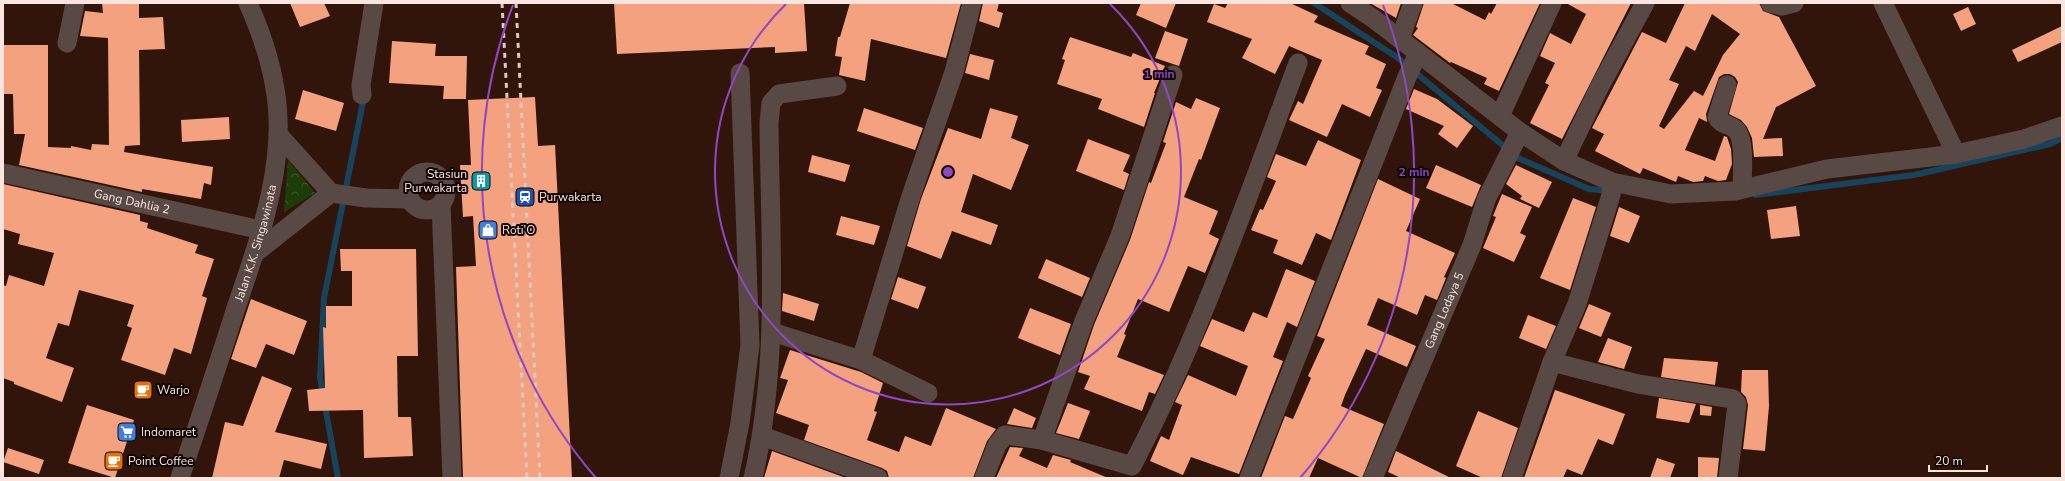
<svg xmlns="http://www.w3.org/2000/svg" width="2065" height="481" viewBox="0 0 2065 481" font-family="'Nunito Sans',sans-serif">
	<defs>
		<pattern id="forest-crowns" width="20" height="18" patternUnits="userSpaceOnUse"><rect width="20" height="18" fill="#1c3c08"/><path d="M2 6a3 3 0 1 1 6 0M12 15a3 3 0 1 1 6 0" fill="none" stroke="#3e582c"/></pattern>
	</defs>
	<rect width="100%" height="100%" fill="#31150a"/>
	<!-- forest -->
	<path fill="url(#forest-crowns)" d="M288 160 315 193 284 212Z"/>
	<g fill="none" stroke-linecap="round" stroke-linejoin="round">
		<!-- stream -->
		<path stroke="#18435d" stroke-width="6" d="M1314 3 1398 58 1518 158 1589 189 1609 191
			M1755 195 1914 175 2050 144 2062 138
			M338 478 320 378 324 298 364 97"/>
	</g>
	<!-- building -->
	<path fill="#f3a17f" fill-rule="evenodd" d="M102 3H139V18L163 17 165 49 139 50 140 145 125 146 124 152 213 167 211 185 204 183 201 199 142 189V192L19 165 25 134H14L13 94H3V45H48V147L71 148V146L91 150 92 144 109 145 108 38 80 36 85 11 103 13Z
		M290 3H324L330 16 300 27Z
		M614 3H804L807 51 775 53V47L617 54Z
		M850 3H961L946 58 871 39 865 81 839 75 842 57 835 56 838 37H840Z
		M983 3H999L997 11 1003 13 999 28 979 21Z
		M1141 3H1176L1166 28 1136 15Z
		M1228 3H1290L1318 16 1314 22 1369 46 1365 54 1386 64 1376 88 1382 90 1370 117 1342 104 1327 137 1289 120 1298 101 1303 104 1322 60 1289 46 1275 74 1242 58 1252 39 1207 22 1214 4 1225 8Z
		M1370 3H1401L1396 18Z
		M1424 3H1451L1485 20 1489 12 1491 14 1497 3H1540L1499 91 1484 84 1487 78 1451 62 1450 63 1413 35 1418 28 1416 27Z
		M1566 3H1631L1562 139 1530 123 1549 85 1545 83 1555 63 1540 56 1550 33 1571 44 1586 14Z
		M1685 3H1759L1763 11 1779 17 1816 86 1776 107 1763 139 1782 138 1783 156 1754 157 1752 138 1747 127 1741 120 1729 114 1738 82 1735 77 1730 74H1724L1719 77 1706 114 1707 122 1699 118 1685 150 1715 161 1724 136 1727 137 1731 149 1732 164 1726 180 1718 181 1705 176 1703 181 1693 182 1678 176 1676 182 1643 168 1640 174 1595 151 1604 134 1592 128 1642 32 1666 43ZM1712 14 1740 34 1723 55 1703 96 1694 91 1664 129 1659 126 1679 84 1669 80 1686 46 1695 51Z
		M1968 7 1976 24 1961 31 1953 14Z
		M2062 26V42L2018 62 2012 50Z
		M1165 31 1188 39 1179 66 1155 58Z
		M1070 37 1131 57 1133 53 1165 66 1154 93H1155L1144 127 1098 109 1102 99 1057 84 1065 60 1062 59Z
		M392 41 436 44 435 56H467L466 99H443L444 86 389 83Z
		M970 54 994 60 989 80 965 73Z
		M1414 89 1437 99 1473 126 1457 148 1438 134 1444 126 1406 109Z
		M303 90 344 103 336 131 295 119Z
		M535 97 538 146 555 145 572 478H463L456 267 476 266 473 216 463 217 460 165H471L468 100Z
		M1196 98 1220 108 1201 160 1199 159 1184 197 1218 211 1209 234 1219 239 1205 273 1188 266 1169 312 1138 299 1124 334 1126 335 1117 357 1164 375 1155 394 1149 392 1142 411 1084 389 1090 376 1078 372 1094 325 1130 240 1149 182 1151 183 1166 143 1163 142 1176 102 1191 109Z
		M864 108 923 128 915 150 857 131Z
		M990 108 1018 116 1011 138 1029 145 1011 190 973 174 961 212 998 225 991 245 952 231 941 259 907 246 921 199 948 128 981 139Z
		M229 117 230 139 182 142 181 120Z
		M1088 139 1130 155 1123 171 1129 174 1124 190 1076 171Z
		M1318 140 1361 160 1331 240 1316 233 1302 265 1273 253 1278 240 1251 230 1260 209 1263 210 1276 181 1267 177 1276 154 1306 166Z
		M812 155 850 165 845 182 808 172Z
		M1436 165 1481 185 1472 207 1426 188Z
		M1516 165 1552 182 1539 208 1520 199 1522 196 1506 184Z
		M1378 179 1420 199 1406 231 1455 253 1444 277 1446 278 1437 300 1425 295 1417 315 1378 298 1367 325 1416 346 1407 367 1366 349 1345 395 1341 406 1384 424 1362 478 1318 458 1309 478H1261L1285 416 1293 419 1311 378 1308 376 1325 339 1317 336Z
		M3 184 140 215V221L148 223 147 228 198 245 195 253 214 259 202 296 207 298 191 354 174 348 165 375 121 360 132 328 127 326 134 305 79 290 69 326 58 323 46 358 74 368 62 402 14 384V382L3 378V285L6 286 9 275 44 286 54 253 18 244 20 234 3 229Z
		M1502 194 1532 207 1520 233 1526 236 1514 262 1483 248 1496 217 1493 216Z
		M1573 198 1596 207 1570 290 1540 278Z
		M1796 206 1800 236 1771 239 1767 210Z
		M1619 207 1640 216 1629 243 1610 236Z
		M841 216 880 226 874 245 836 235Z
		M340 249H416L418 356H397L398 417H411L413 456 364 458 363 410 309 411 307 390 325 388 323 327 326 328V306H352V271H341Z
		M1046 259 1090 278 1082 297 1038 278Z
		M1286 269 1315 281 1297 327 1287 322 1273 357 1283 361 1239 474 1191 457 1183 475 1150 461 1161 436 1169 440 1182 405 1175 402 1188 375 1236 396 1248 366 1200 346 1212 319 1244 332 1253 312 1267 318Z
		M898 277 926 287 918 309 891 299Z
		M783 293 819 304 814 321 782 311Z
		M251 299 307 321 294 355 266 344 256 368 231 359Z
		M1589 304 1611 313 1601 337 1579 328Z
		M1030 308 1071 324 1060 355 1018 338Z
		M1528 315 1556 326 1546 349 1519 338Z
		M1608 338 1632 347 1624 369 1598 362Z
		M790 350 861 372 883 383 874 411 877 412 867 440 899 452 905 436 931 446 946 408 996 429 987 441 973 478H889L887 471 882 468 804 440 809 425 776 413 788 380 780 378Z
		M1664 358 1718 362 1715 385 1661 377Z
		M1742 370H1768L1769 406 1765 451 1743 449 1748 405 1746 397 1741 392Z
		M262 376 292 388 275 432 327 444 321 469 284 460 279 478H212L225 422 243 426Z
		M1555 390 1625 414 1613 445 1598 439 1582 475 1567 469 1563 478H1524Z
		M1659 398 1696 404 1689 423 1656 418Z
		M1068 403 1090 411 1079 439 1056 433Z
		M87 405 134 420 115 478 68 463Z
		M1700 405 1712 407 1711 416 1700 415Z
		M1014 408 1036 418 1032 428 1007 424Z
		M1478 411 1518 428 1501 478H1483L1456 466Z
		M1010 447 1023 448 1019 456 1047 468 1053 455 1071 460 1070 462 1108 478H996Z
		M8 448 44 460 39 474 3 462Z
		M772 451 846 478H764Z
		M1396 451 1451 478H1401L1388 472Z
		M1698 457 1719 458 1717 478H1698Z
		M1657 458 1675 464 1670 478H1650Z"/>
	<g fill="none" stroke-linecap="round" stroke-linejoin="round">
		<!-- minor -->
		<g stroke="#594945" stroke-width="19">
			<path d="M1350 3 1374 19 1520 132 1564 161 1612 182 1671 194 1735 191 1827 169 1956 154 2024 139 2062 126"/>
			<path d="M1770 3 1782 6 1794 3"/>
			<path d="M1883 3 1956 154"/>
			<path d="M1400 39 1413 3"/>
			<path d="M67 43 75 3"/>
			<path d="M1727 85 1717 117C1721 125 1729 124 1735 129 1746 138 1742 174 1742 188"/>
			<path d="M362 95 361 85 374 3"/>
			<path d="M1500 116 1552 3"/>
			<path d="M278 134 331 193 366 198 410 199"/>
			<path d="M1564 161 1599 88 1645 3"/>
			<circle cx="427" cy="191" r="19"/>
			<path id="s1" d="M3 173 261 230"/>
			<path d="M441 204 452 478"/>
			<path d="M254 254 331 193"/>
			<path d="M772 332 861 360 911 196 954 72 972 3"/>
			<path d="M861 360 928 393"/>
			<path d="M1552 362 1638 384 1733 399 1737 404 1728 478"/>
			<path d="M762 436 878 478"/>
			<path d="M1042 440 1084 321 1120 236 1173 75"/>
			<path id="s2" d="M180 478C199 421 218 365 236 308 255 252 276 195 278 135 280 90 266 43 248 3"/>
			<path d="M729 478 740 423 750 345 740 73"/>
			<path d="M753 478C780 362 770 241 769 123L771 103 779 94 837 86"/>
			<path d="M984 478 997 445 1005 435 1042 440 1132 466C1199 338 1247 199 1298 63"/>
			<path d="M1249 478 1407 77 1418 53"/>
			<path id="s3" d="M1373 478 1472 245 1486 200 1520 132"/>
			<path d="M1512 478 1552 362 1577 304 1611 195 1612 182"/>
		</g>
		<!-- rail -->
		<path stroke="#dec9c1" stroke-width="3" stroke-dasharray="5 5" stroke-linecap="butt" d="M502 3 527 478
			M516 3 540 478"/>
	</g>
	<!-- distance rings -->
	<g fill="none" stroke="#8e48c4" stroke-width="2">
		<path d="M1110 4A233 233 0 1 1 786 4"/>
		<path d="M596 478A466 466 0 0 1 513 5M1383 5A466 466 0 0 1 1300 478"/>
	</g>
	<!-- icons -->
	<defs>
		<g id="building-square" transform="scale(1)"><rect x="-9" y="-9" width="18" height="18" rx="4" fill="#0f9aa8" stroke="#100502"/><path d="M-4-6H4V6H1V3H-1V6H-4ZM-2.5-4.3h1.7v1.8h-1.7ZM.8-4.3h1.7v1.8H.8ZM-2.5-1h1.7V.8h-1.7ZM.8-1h1.7V.8H.8Z" fill="#fff"/></g>
		<g id="station-square" transform="scale(1)"><rect x="-9" y="-9" width="18" height="18" rx="4" fill="#1a4fb4" stroke="#100502"/><path d="M-3-6H3Q5-6 5-4V2Q5 4 3 4L4.5 6H3L1.5 4h-3L-3 6H-4.5L-3 4Q-5 4-5 2V-4Q-5-6-3-6ZM-3.5-4v3h7v-3ZM-3.5 1v1.5H-2V1ZM2 1v1.5H3.5V1Z" fill="#fff"/></g>
		<g id="shop-square" transform="scale(1)"><rect x="-9" y="-9" width="18" height="18" rx="4" fill="#3f7fe0" stroke="#100502"/><path d="M-5-2.5h2.3a2.7 3.5 0 0 1 5.4 0H5L5.5 6h-11ZM-1.5-2.5h3a1.5 2.3 0 0 0-3 0Z" fill="#fff"/></g>
		<g id="cafe-square" transform="scale(1)"><rect x="-9" y="-9" width="18" height="18" rx="4" fill="#e8710a" stroke="#100502"/><path d="M-5.5-4.5H6V0H3Q3 3.5 0 3.5H-2.5Q-5.5 3.5-5.5 0ZM3-3.2v2h1.7v-2ZM-6 4.5H4V6H-6Z" fill="#fff"/></g>
		<g id="supermarket-square" transform="scale(1)"><rect x="-9" y="-9" width="18" height="18" rx="4" fill="#3f7fe0" stroke="#100502"/><path d="M-6-5.5h2.5l.6 2H6L4.5 2H-2.5L-4.4-4H-6ZM-1.5 3.2a1.3 1.3 0 1 0 .1 0ZM3 3.2a1.3 1.3 0 1 0 .1 0Z" fill="#fff"/></g>
	</defs>
	<g fill-rule="evenodd">
		<use href="#building-square" x="481" y="181"/>
		<use href="#station-square" x="525" y="197"/>
		<use href="#shop-square" x="488" y="230"/>
		<use href="#cafe-square" x="143" y="390"/>
		<use href="#supermarket-square" x="127" y="432"/>
		<use href="#cafe-square" x="114" y="461"/>
	</g>
	<g text-anchor="middle" stroke-width="4" stroke-linejoin="round" paint-order="stroke">
		<!-- poi labels -->
		<g font-size="12" fill="#fae6de" stroke="#100502" text-anchor="start">
			<text x="467" y="178" text-anchor="end">Stasiun<tspan x="467" dy="14">Purwakarta</tspan></text>
			<text x="539" y="201">Purwakarta</text>
			<text x="502" y="234">Roti'O</text>
			<text x="157" y="394">Warjo</text>
			<text x="141" y="436">Indomaret</text>
			<text x="128" y="465">Point Coffee</text>
		</g>
		<!-- street labels -->
		<g font-size="12" fill="#fae6de" stroke="#100502">
			<text dy="4" stroke="none"><textPath href="#s1" startOffset="132">Gang Dahlia 2</textPath></text>
			<text dy="4" stroke="none"><textPath href="#s2" startOffset="247">Jalan K.K. Singawinata</textPath></text>
			<text dy="4" stroke="none"><textPath href="#s3" startOffset="182">Gang Lodaya 5</textPath></text>
		</g>
	</g>
	<circle cx="948" cy="172" r="6" fill="#8e48c4" stroke="#100502" stroke-width="2"/>
	<g font-size="12" text-anchor="middle" font-weight="bold" fill="#8e48c4" stroke="#100502" stroke-width="4" stroke-linejoin="round" paint-order="stroke">
		<text x="1159" y="78">1 min</text>
		<text x="1414" y="176">2 min</text>
	</g>
	<!-- border -->
	<rect width="2065" height="481" fill="none" stroke="#fae6de" stroke-width="8"/>
	<!-- scale -->
	<path d="M1929 465v6h58v-6" fill="none" stroke="#fae6de" stroke-width="2"/>
	<text x="1935" y="465" font-size="12" fill="#fae6de" stroke="#100502" stroke-width="3" paint-order="stroke">20 m</text>
</svg>
